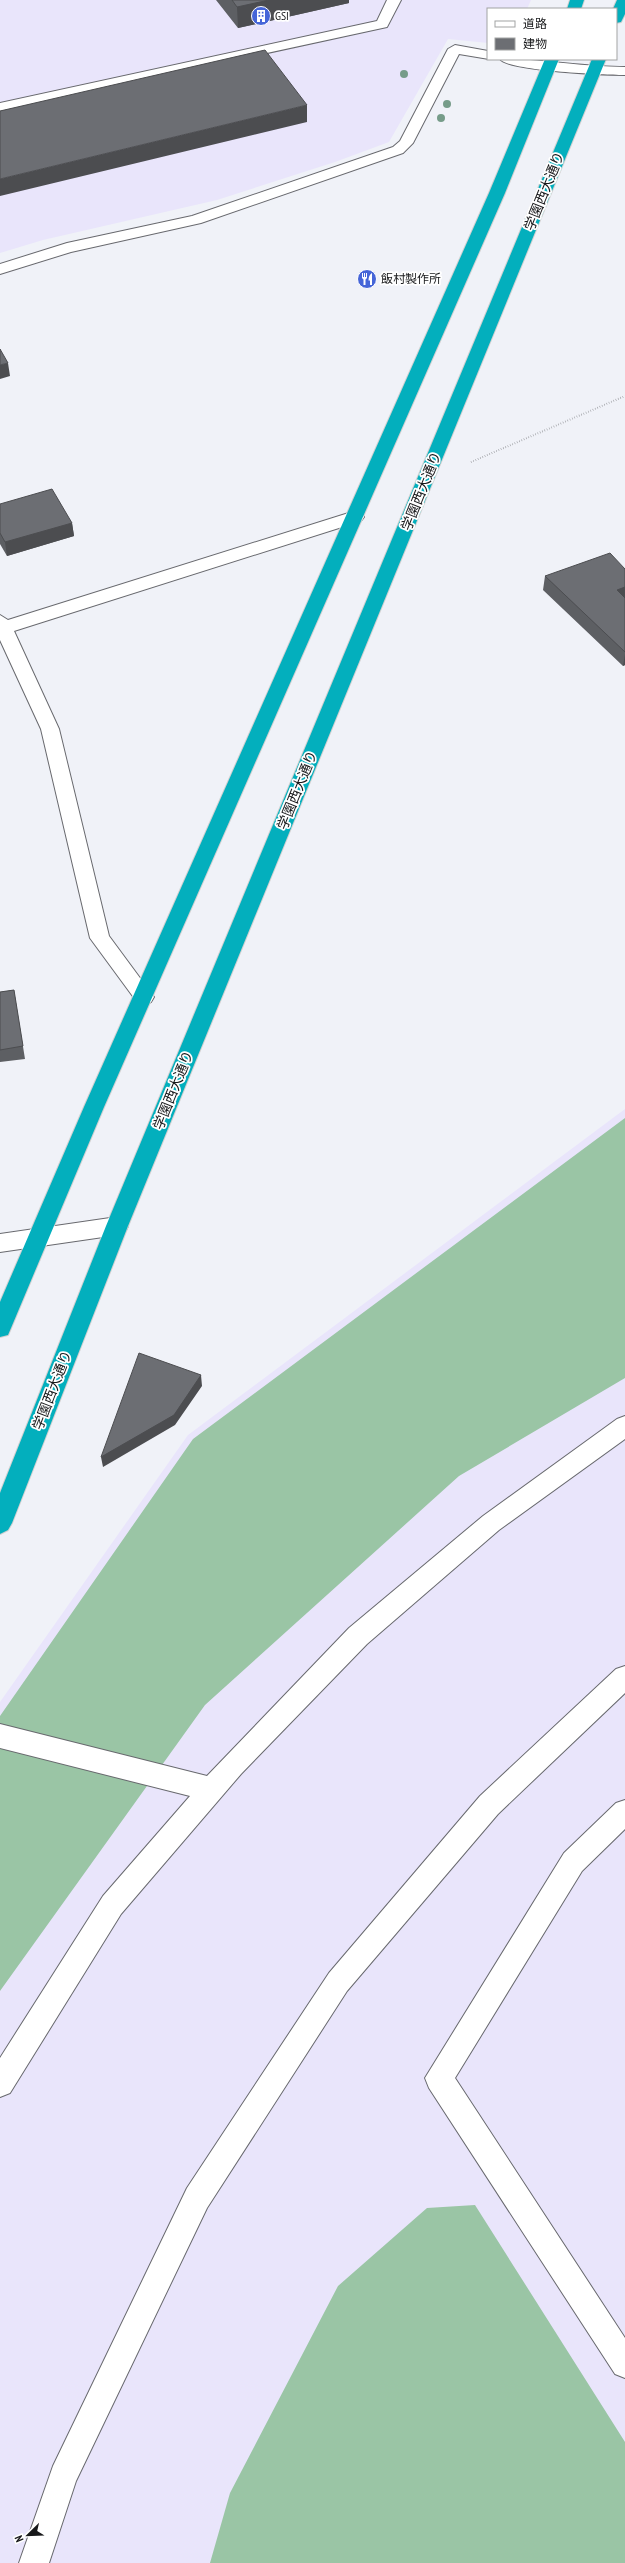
<svg xmlns="http://www.w3.org/2000/svg" width="625" height="2563" viewBox="0 0 625 2563" font-family="'PT Sans Narrow','Noto Sans JP',sans-serif">
	<rect width="100%" height="100%" fill="#f0f2f8"/>
	<!-- commercial -->
	<path fill="#e9e5fb" d="M0 0H531L527 9H488V43L448 39 389 142 335 162 217 200 43 240 0 253Z
		M625 1109V2563H0V1702L188 1435Z"/>
	<!-- forest -->
	<path fill="#9ac5a5" d="M625 1118V1378L459 1476 205 1705 0 1991V1716L193 1439Z
		M475 2205 625 2442V2563H210L230 2493 338 2286 427 2208Z"/>
	<g fill="none" stroke-linecap="round" stroke-linejoin="round">
		<!-- lane casing -->
		<g stroke="#68696e" stroke-width="2">
			<path id="lane" d="M387 0H401L387 27 0 111V103L377 21Z
				M625 1416V1439L499 1530 367 1644 241 1774 121 1914 10 2093 0 2097V2058L103 1896 190 1796 0 1748V1724L207 1776 349 1628 483 1516 617 1419Z
				M625 1666V1693L498 1814 347 1991 207 2208 76 2481 49 2563H19L53 2466 187 2188 329 1973 480 1796 616 1669Z
				M625 1800V1829L582 1871 455 2078 625 2338V2378L615 2374 429 2088 425 2078 564 1853 616 1803Z"/>
		</g>
		<!-- street casing -->
		<g stroke="#68696e" stroke-width="2">
			<path id="street" d="M455 45 488 51 489 59 459 54 413 143 403 153 201 223 71 252 0 274V264L67 243 192 216 393 147 400 141 448 49Z
				M500 59C542 59 583 67 625 67V75C607 75 508 71 500 59Z
				M355 511 361 513 364 517 361 521 14 631 59 729 109 936 154 997 151 1002 144 1005 137 1002 90 938 41 729 0 640V615L8 620Z
				M117 1217 125 1220 128 1226 125 1232 117 1235 0 1252V1234Z"/>
		</g>
		<!-- highway casing -->
		<g stroke="#d1d1d1" stroke-width="2">
			<path id="highway" d="M570 0H584L581 9H567Z
				M617 0H625V14L621 22 616 23V9H613Z
				M545 59H559L505 193 104 1107 11 1328 8 1335 0 1337V1302L84 1107 489 193Z
				M592 59H606L128 1226 12 1523 8 1530 0 1534V1493L106 1226Z"/>
		</g>
		<!-- path -->
		<path stroke="#888a8e" stroke-width="2" stroke-dasharray="0.5 2" stroke-linecap="butt" d="M471 462 625 396"/>
		<!-- lane -->
		<use href="#lane" fill="#fff" fill-rule="evenodd"/>
		<!-- street -->
		<use href="#street" fill="#fff" fill-rule="evenodd"/>
		<!-- highway -->
		<use href="#highway" fill="#03afbd" fill-rule="evenodd"/>
	</g>
	<!-- trees -->
	<g fill="#769c89">
		<circle cx="404" cy="74" r="4"/>
		<circle cx="447" cy="104" r="4"/>
		<circle cx="441" cy="118" r="4"/>
	</g>
	<!-- wall -->
	<path fill="#5d5f63" d="M216 0H349V3L238 28Z
		M0 504 72 523 74 536 7 556 0 544Z
		M625 569V665L623 666 543 590 545 576Z
		M14 990 25 1059 0 1062V992Z"/>
	<!-- shaded-wall -->
	<path fill="#4c4d50" d="M269 0H349V3L238 28 237 7Z
		M307 105V122L0 196V179Z
		M8 363 10 376 0 379V365Z
		M72 523 74 536 7 556 5 542Z
		M625 587V600L617 590Z
		M625 654V665L623 666Z
		M201 1375 202 1386 175 1425 103 1467 101 1457Z"/>
	<!-- building -->
	<path fill="#6c6e73" stroke="#4c4d50" d="M232 0H269L237 7Z
		M265 50 307 105 0 179V111Z
		M0 349 8 363 0 365Z
		M52 489 72 523 5 542 0 533V504Z
		M610 553 625 569V587L617 590 625 598V652L545 576Z
		M14 990 23 1046 0 1050V992Z
		M139 1353 201 1375 174 1415 101 1457Z"/>
	<!-- icons -->
	<defs>
		<g id="building-disc" transform="scale(1)"><circle r="9.5" fill="#4565d8" stroke="#fff"/><path d="M-4-6H4V6H1V3H-1V6H-4ZM-2.5-4.3h1.7v1.8h-1.7ZM.8-4.3h1.7v1.8H.8ZM-2.5-1h1.7V.8h-1.7ZM.8-1h1.7V.8H.8Z" fill="#fff"/></g>
		<g id="restaurant-disc" transform="scale(1)"><circle r="9.5" fill="#4565d8" stroke="#fff"/><path d="M-5-6h1v4h1v-4h1v4h1v-4h1v5L-1.5 .5V6h-2V.5L-5-1ZM5-6V6H3V1.5H1.5Q1.5-4 5-6Z" fill="#fff"/></g>
	</defs>
	<g fill-rule="evenodd">
		<use href="#building-disc" x="261" y="16"/>
		<use href="#restaurant-disc" x="367" y="279"/>
	</g>
	<g text-anchor="middle" stroke-width="3.5" stroke-linejoin="round" paint-order="stroke">
		<!-- far-poi labels -->
		<g font-size="12" fill="#17181a" stroke="#fff" text-anchor="start">
			<text x="275" y="20">GSI</text>
			<text x="381" y="283">飯村製作所</text>
		</g>
		<!-- street labels -->
		<g font-size="14" fill="#17181a" stroke="#fff">
			<text transform="translate(544 191) rotate(-68)" y="5">学園西大通り</text>
			<text transform="translate(421 491) rotate(-68)" y="5">学園西大通り</text>
			<text transform="translate(297 790) rotate(-68)" y="5">学園西大通り</text>
			<text transform="translate(173 1090) rotate(-68)" y="5">学園西大通り</text>
			<text transform="translate(52 1390) rotate(-69)" y="5">学園西大通り</text>
		</g>
	</g>
	<!-- legend -->
	<rect x="487" y="8" width="130" height="52" fill="#ffffff" stroke="#a2a3a3"/>
	<rect x="495" y="21" width="20" height="6" fill="#ffffff" stroke="#a2a3a3"/>
	<text x="523" y="28" font-size="12" fill="#17181a">道路</text>
	<rect x="495" y="38" width="20" height="12" fill="#6c6e73" stroke="#a2a3a3"/>
	<text x="523" y="48" font-size="12" fill="#17181a">建物</text>
	<!-- north arrow -->
	<g transform="translate(28 2535) rotate(247)" stroke="#ffffff" stroke-width="3" paint-order="stroke">
	<path d="M0-3L7 15L0 10L-7 15Z" fill="#17181a"/>
	<text y="-6" font-size="11" font-weight="bold" text-anchor="middle" fill="#17181a">N</text>
	</g>
</svg>
